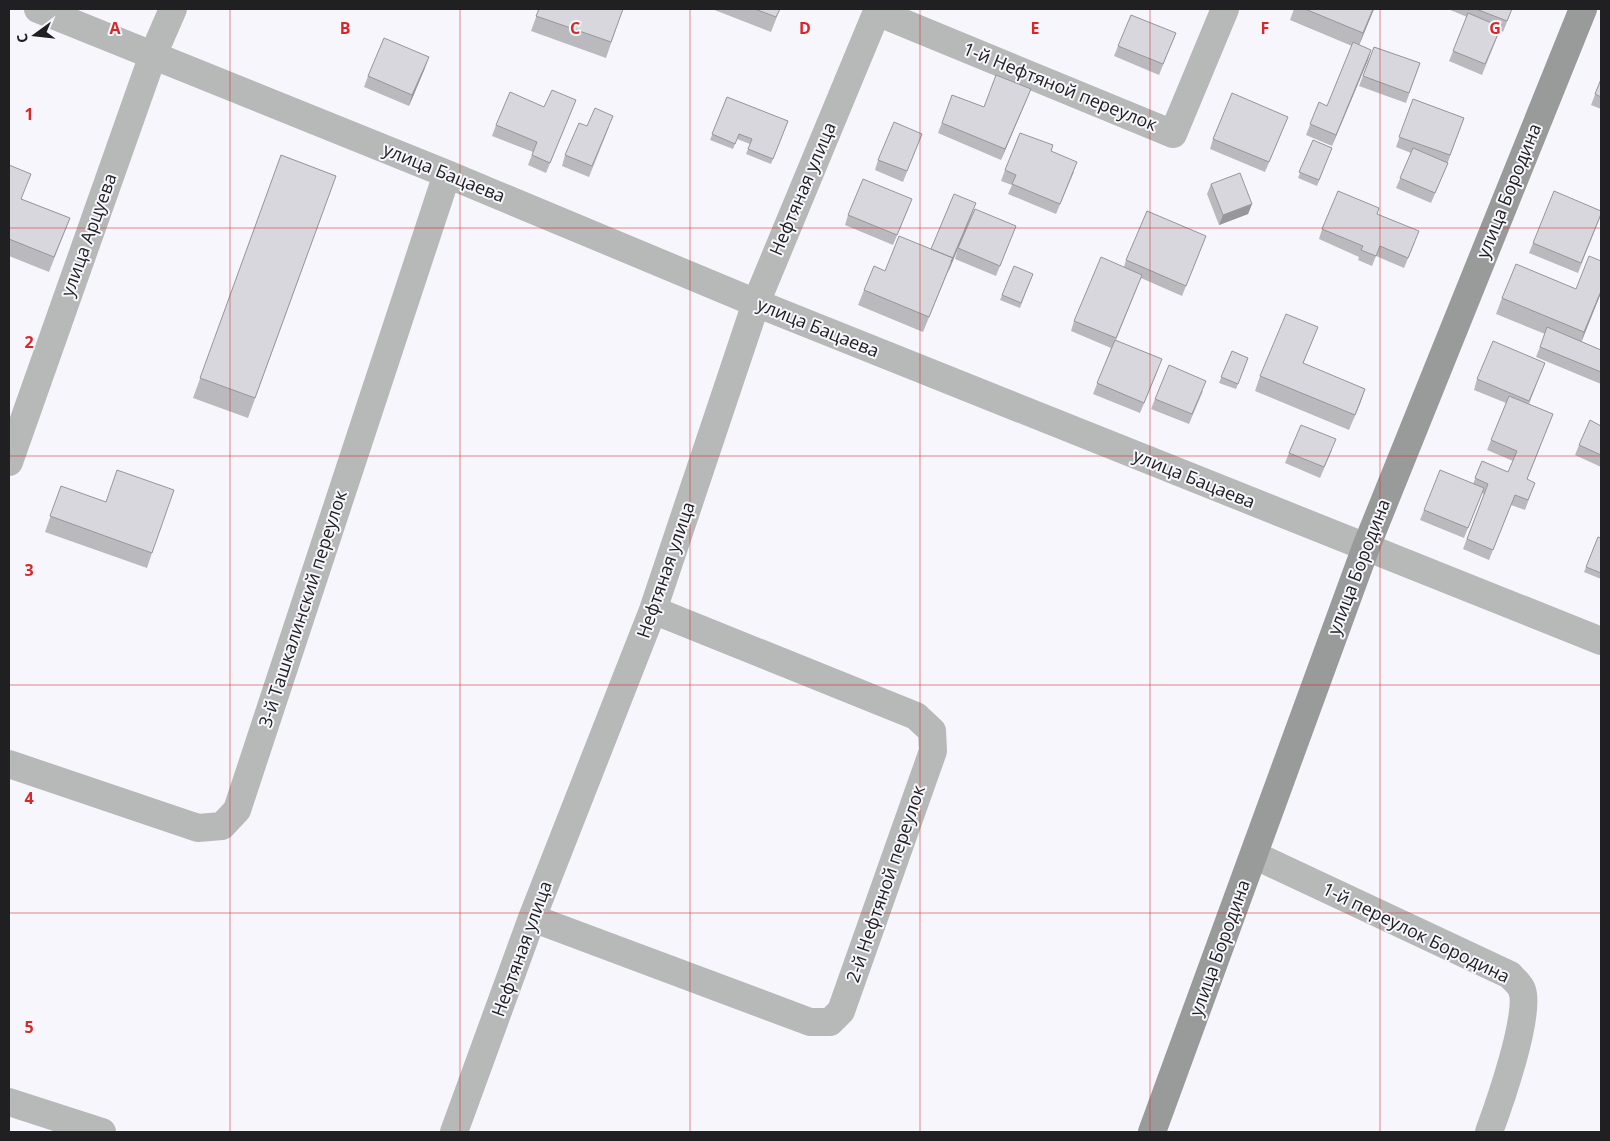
<svg xmlns="http://www.w3.org/2000/svg" width="1610" height="1141" viewBox="0 0 1610 1141" font-family="'Open Sans',sans-serif">
	<rect width="100%" height="100%" fill="#f6f6fc"/>
	<g fill="none" stroke-linecap="round" stroke-linejoin="round">
		<!-- street -->
		<path stroke="#b7b9b8" stroke-width="28" d="M38 9 447 174 756 303 1601 641
			M877 12 1173 134 1225 9
			M9 462 153 55 173 9
			M9 764 198 828 222 826 237 810 447 174
			M1254 855 1510 975C1513 979 1520 984 1522 990 1531 1014 1499 1105 1489 1132
			M532 918 810 1022H830L841 1011 933 751 932 731 916 716 653 610
			M9 1102 102 1132
			M454 1132 532 918 653 610 756 303 878 9"/>
		<!-- secondary -->
		<path stroke="#989b99" stroke-width="28" d="M1152 1132 1366 547 1583 9"/>
	</g>
	<!-- wall -->
	<path fill="#b9b9be" d="M539 9H623L606 58 531 31Z
		M712 9H780L771 32Z
		M1294 9H1374L1359 45 1368 60 1332 146 1306 135 1319 102 1327 106 1352 46 1290 20Z
		M1448 9H1512L1503 32 1500 30 1482 75 1449 61 1467 17Z
		M1176 33 1159 75 1114 56 1118 46Z
		M1374 47 1420 63 1406 103 1359 86Z
		M425 68 409 106 364 87 368 76Z
		M1601 79V109L1591 105Z
		M1031 89 1001 160 938 133 952 95 984 107Z
		M727 97 788 121 771 164 746 154 750 144 737 139 733 149 710 140Z
		M1413 99 1464 118 1444 173 1431 203 1396 188 1411 153 1396 147Z
		M572 110 546 173 528 165 533 152 492 136 496 125Z
		M1288 117 1265 172 1210 149 1213 139Z
		M587 126 609 127 589 177 562 166 565 155Z
		M922 134 903 182 875 170 878 160Z
		M1313 140 1332 148 1317 186 1298 178Z
		M1051 151 1074 172 1056 214 1008 194 1012 185 1001 181 1005 170Z
		M281 155 336 176 248 418 193 398Z
		M9 165 22 199 70 218 49 272 9 256Z
		M1211 184 1252 204 1248 214 1219 225 1207 194Z
		M908 209 893 245 845 225 848 215Z
		M972 214 923 332 858 305 864 290 885 271 931 249Z
		M1377 214 1415 242 1404 268 1376 256 1372 266 1358 260 1359 257 1319 239 1322 229Z
		M1601 215 1578 273 1529 253 1533 243Z
		M1016 226 996 276 955 259 958 248Z
		M1206 236 1182 296 1141 278 1116 340 1158 370 1140 413 1093 394 1111 348 1071 331 1074 321 1124 267 1126 260Z
		M1601 261V293L1581 341 1601 350V384L1536 357 1545 334 1496 314 1502 298 1576 289Z
		M1033 274 1020 308 1000 300 1002 295Z
		M1318 327 1303 364 1365 389 1349 430 1255 391 1260 376Z
		M1232 351 1248 358 1236 389 1219 383Z
		M1545 363 1529 404 1553 414 1527 480 1535 483 1525 510 1511 505 1489 560 1463 549 1484 494 1482 493 1464 538 1420 520 1424 510 1473 484 1482 461 1508 472 1513 461 1487 450 1506 403 1474 390 1477 379Z
		M1203 391 1189 424 1151 409 1155 399Z
		M1601 426V467L1575 455 1579 445Z
		M1332 450 1320 478 1285 463 1289 453Z
		M61 486 152 553 147 568 45 532Z
		M1598 537 1601 538V579L1584 572Z"/>
	<!-- shaded-wall -->
	<path fill="#96969b" d="M1373 9H1374L1358 48 1363 33Z
		M1371 50 1368 60 1332 146 1336 135Z
		M429 57 425 68 409 106 412 95Z
		M1031 89 1027 99 1001 160 1005 149Z
		M976 203 972 214 948 273 951 262Z
		M1252 204 1248 214 1219 225 1223 215Z
		M1601 291V293L1579 348 1584 332Z
		M1365 389 1360 404 1349 430 1355 415Z"/>
	<!-- building -->
	<path fill="#d7d7dd" stroke="#96969b" d="M539 9H623L611 42 536 16Z
		M755 9H780L776 17Z
		M1305 9H1373L1363 33Z
		M1476 9H1512L1507 21Z
		M1468 13 1501 27 1485 64 1453 51Z
		M1131 15 1176 33 1163 64 1118 46Z
		M384 38 429 57 412 95 368 76Z
		M1353 42 1371 50 1336 135 1310 124 1319 102 1327 106Z
		M1374 47 1420 63 1409 93 1363 76Z
		M996 75 1031 89 1005 149 942 123 952 95 984 107Z
		M1601 79V97L1595 94Z
		M552 90 576 100 550 163 532 155 537 142 496 125 510 92 544 107Z
		M1232 93 1288 117 1269 162 1213 139Z
		M727 97 788 121 773 159 748 149 752 139 739 134 735 144 712 134Z
		M1413 99 1464 118 1450 155 1399 137Z
		M595 108 613 116 592 166 565 155 579 123 587 126Z
		M894 122 922 134 907 171 878 160Z
		M1020 133 1053 145 1051 151 1077 162 1060 204 1012 184 1016 175 1005 170Z
		M1313 140 1332 148 1319 180 1299 172Z
		M1413 148 1448 163 1435 193 1400 178Z
		M281 155 336 176 255 398 200 378Z
		M9 165 31 174 21 199 70 218 54 257 9 239Z
		M1240 173 1252 204 1223 215 1211 184Z
		M863 179 912 199 897 235 848 215Z
		M1338 191 1379 208 1377 214 1419 231 1408 258 1380 246 1376 256 1361 250 1363 246 1322 229Z
		M1554 191 1601 211V214L1581 263 1533 243Z
		M954 194 976 203 951 262 953 258 931 249Z
		M975 209 1016 226 1000 266 958 248Z
		M1147 211 1206 236 1186 286 1126 260Z
		M899 236 953 258 929 317 864 290 874 266 885 271Z
		M1589 256 1601 261V291L1584 332 1502 298 1516 264 1576 289Z
		M1101 257 1142 275 1116 338 1074 321Z
		M1014 266 1033 274 1021 303 1002 295Z
		M1286 314 1318 327 1303 363 1365 389 1355 415 1260 376Z
		M1547 327 1601 350V372L1540 347Z
		M1115 340 1162 359 1144 403 1097 383Z
		M1493 341 1545 363 1529 401 1477 379Z
		M1232 351 1248 358 1238 384 1221 377Z
		M1169 365 1206 381 1192 414 1155 399Z
		M1509 396 1553 414 1527 479 1535 483 1528 500 1515 495 1493 550 1467 539 1488 484 1475 478 1482 461 1508 472 1517 451 1491 440Z
		M1590 420 1601 426V455L1579 445Z
		M1301 425 1336 439 1324 467 1289 453Z
		M117 470 174 490 152 553 50 516 61 486 106 502Z
		M1440 470 1484 488 1468 528 1424 510Z
		M1598 537 1601 538V573L1586 567Z"/>
	<!-- grid -->
	<path fill="none" stroke="#d62828" stroke-width="1" stroke-opacity="0.55" d="M230 9V1132M460 9V1132M690 9V1132M920 9V1132M1150 9V1132M1380 9V1132M9 228H1601M9 456H1601M9 685H1601M9 913H1601"/>
	<g text-anchor="middle" stroke-width="4" stroke-linejoin="round" paint-order="stroke">
		<!-- street labels -->
		<g font-size="18" fill="#202022" stroke="#f6f6fc">
			<text transform="translate(1060 87) rotate(22)" y="6">1-й Нефтяной переулок</text>
			<text transform="translate(444 173) rotate(22)" y="6">улица Бацаева</text>
			<text transform="translate(803 189) rotate(-67)" y="6">Нефтяная улица</text>
			<text transform="translate(1509 191) rotate(-68)" y="6">улица Бородина</text>
			<text transform="translate(89 235) rotate(-70)" y="6">улица Арцуева</text>
			<text transform="translate(818 328) rotate(22)" y="6">улица Бацаева</text>
			<text transform="translate(1194 479) rotate(22)" y="6">улица Бацаева</text>
			<text transform="translate(1359 567) rotate(-69)" y="6">улица Бородина</text>
			<text transform="translate(666 570) rotate(-71)" y="6">Нефтяная улица</text>
			<text transform="translate(303 609) rotate(-72)" y="6">3-й Ташкалинский переулок</text>
			<text transform="translate(886 884) rotate(-71)" y="6">2-й Нефтяной переулок</text>
			<text transform="translate(1416 933) rotate(26)" y="6">1-й переулок Бородина</text>
			<text transform="translate(1220 948) rotate(-70)" y="6">улица Бородина</text>
			<text transform="translate(522 949) rotate(-70)" y="6">Нефтяная улица</text>
		</g>
	</g>
	<g font-size="16" text-anchor="middle" font-weight="bold" fill="#d62828" stroke="#f6f6fc" stroke-width="4" stroke-linejoin="round" paint-order="stroke">
		<text x="115" y="34">A</text>
		<text x="345" y="34">B</text>
		<text x="575" y="34">C</text>
		<text x="805" y="34">D</text>
		<text x="1035" y="34">E</text>
		<text x="1265" y="34">F</text>
		<text x="1495" y="34">G</text>
		<text x="29" y="120">1</text>
		<text x="29" y="348">2</text>
		<text x="29" y="576">3</text>
		<text x="29" y="804">4</text>
		<text x="29" y="1033">5</text>
	</g>
	<!-- border -->
	<rect width="1610" height="1141" fill="none" stroke="#202022" stroke-width="20"/>
	<!-- north arrow -->
	<g transform="translate(35 35) rotate(255)" stroke="#f6f6fc" stroke-width="4" paint-order="stroke">
	<path d="M0-4L9 19L0 12L-9 19Z" fill="#202022"/>
	<text y="-8" font-size="14" font-weight="bold" text-anchor="middle" fill="#202022">С</text>
	</g>
</svg>
